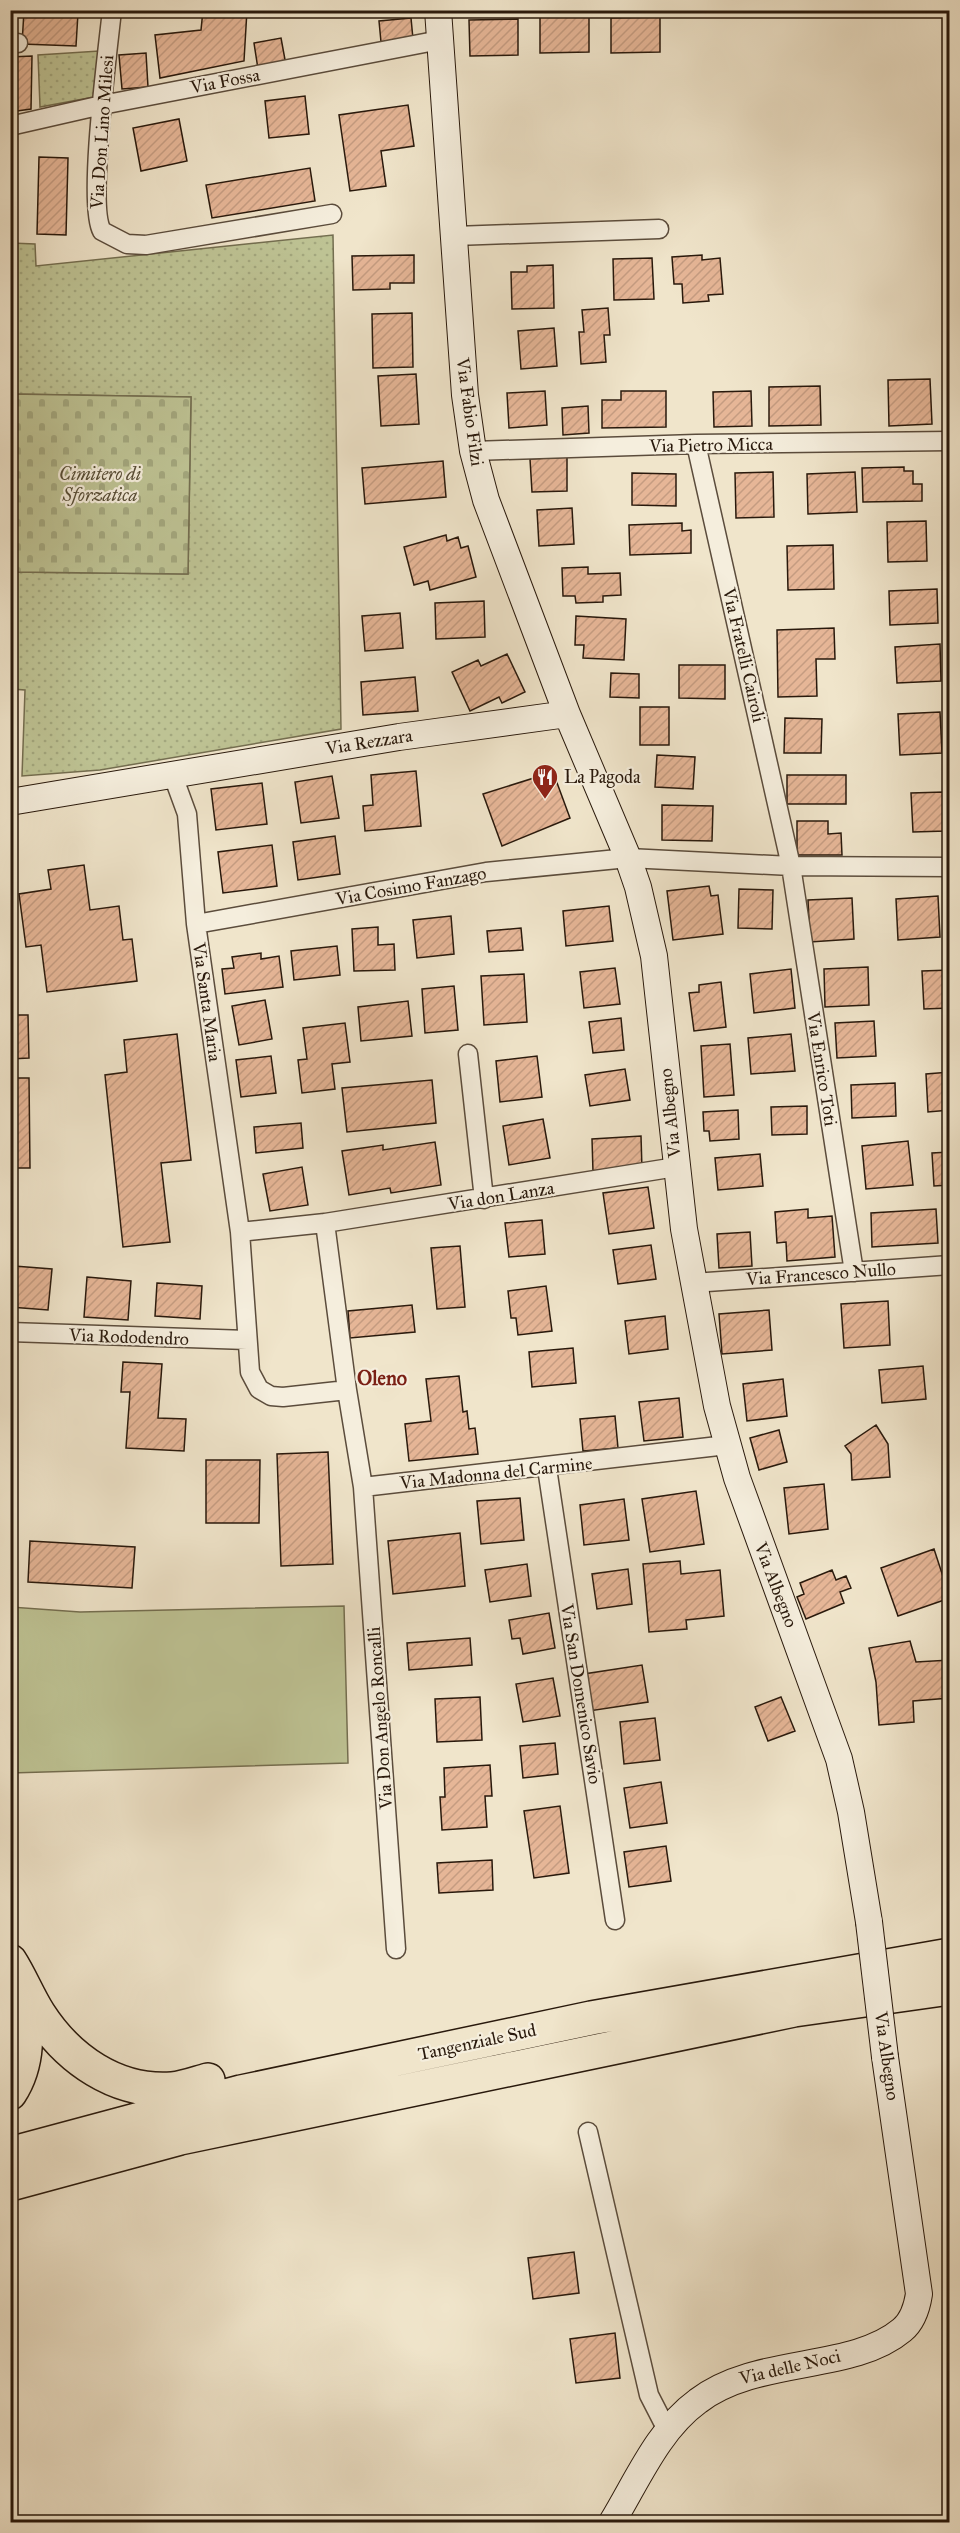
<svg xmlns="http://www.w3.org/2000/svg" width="960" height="2533" viewBox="0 0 960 2533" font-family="'IM FELL Great Primer',serif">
	<defs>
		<pattern id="grass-dots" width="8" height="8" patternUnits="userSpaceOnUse" patternTransform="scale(1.5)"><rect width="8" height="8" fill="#bec394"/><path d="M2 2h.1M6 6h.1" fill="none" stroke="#a3a77e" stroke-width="1.8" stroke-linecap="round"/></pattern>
		<pattern id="cemetery-stones" width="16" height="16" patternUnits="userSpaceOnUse" patternTransform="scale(1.5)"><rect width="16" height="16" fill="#bec394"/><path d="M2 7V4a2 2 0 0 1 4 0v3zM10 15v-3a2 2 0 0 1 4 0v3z" fill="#a3a77e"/></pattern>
		<pattern id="building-hatch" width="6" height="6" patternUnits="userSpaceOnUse" patternTransform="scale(1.5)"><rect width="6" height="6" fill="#e6b697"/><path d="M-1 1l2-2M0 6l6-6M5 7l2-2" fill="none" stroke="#c59c81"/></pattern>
	</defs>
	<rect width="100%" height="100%" fill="#f0e5cb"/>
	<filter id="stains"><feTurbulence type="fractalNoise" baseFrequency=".00333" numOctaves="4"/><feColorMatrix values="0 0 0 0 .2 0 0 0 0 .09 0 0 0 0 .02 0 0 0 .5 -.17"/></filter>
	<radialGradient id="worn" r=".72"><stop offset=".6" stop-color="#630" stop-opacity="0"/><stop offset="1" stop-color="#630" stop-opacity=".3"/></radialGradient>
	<!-- grass -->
	<path fill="url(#grass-dots)" stroke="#746e50" stroke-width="1.5" d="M99 51 94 97 40 107 38 55Z
		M333 235 341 729 100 770 22 776 25 690 11 689V572L188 574 191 397 11 394V243L35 244 36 266Z"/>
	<!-- cemetery -->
	<path fill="url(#cemetery-stones)" stroke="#746e50" stroke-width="1.5" d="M11 394 191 397 188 574 11 572Z"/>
	<!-- pitch -->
	<path fill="#bec394" stroke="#746e50" stroke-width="1.5" d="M344 1606 348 1763 11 1773V1607L80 1612Z"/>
	<!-- building -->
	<path fill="url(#building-hatch)" stroke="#29190c" stroke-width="1.5" d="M10 10H16L15 38H10Z
		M203 10H247L244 61 160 78 155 35 201 30Z
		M24 11 78 13 76 46 22 44Z
		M540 17H589V52L540 53Z
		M660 17V52L611 53V18Z
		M411 18 413 39 381 42 379 21Z
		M518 19V55L470 56 469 20Z
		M281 38 286 65 258 69 254 43Z
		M146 53 148 87 122 89 119 55Z
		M32 56 31 109 10 112V57Z
		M305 96 309 134 269 138 265 101Z
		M408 105 414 146 381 151 386 186 350 191 339 115Z
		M179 119 187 161 141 171 133 128Z
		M39 157 68 158 66 235 37 234Z
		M310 168 315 201 212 218 206 185Z
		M414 255V283H390V289L353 290 352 256Z
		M702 255V260L720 258 723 294 708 295 709 301 683 303 682 284H674L672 257Z
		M652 258 654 299 614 300 613 259Z
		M553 265 554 308 512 309 511 272H527V266Z
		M608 308 610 335H604L606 362 581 364 579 332H584L582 310Z
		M412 313 413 367 373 368 372 314Z
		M554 328 557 366 521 369 518 331Z
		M416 374 419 424 381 426 378 376Z
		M930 379 932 424 889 426 888 380Z
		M820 386 821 425 769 426V387Z
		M545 391 547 425 509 428 507 393Z
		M621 391H666V427L602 428V400H621Z
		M751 391 752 426 714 427 713 392Z
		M588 406 589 433 563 435 562 408Z
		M567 457V491L532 492 530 459Z
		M443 461 446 497 365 504 362 468Z
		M904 467V471H913V484H922V501L863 502 862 468Z
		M773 472 774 517 736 518 735 473Z
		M855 472 857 512 808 514 807 474Z
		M632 473 676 474V506L632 505Z
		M572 508 574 544 539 546 537 510Z
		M926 521 927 561 888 562 887 522Z
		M682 523V531L691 530V553L630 555 629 525Z
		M446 535 447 541 458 537 461 548 468 546 476 577 430 590 428 581 414 585 404 547Z
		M833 545 834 589 788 590 787 546Z
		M588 567V574L620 573 621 595 603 596V602L576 603 575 596H563L562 568Z
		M937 589 938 623 890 625 889 591Z
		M484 601 485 637 436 639 435 603Z
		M400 613 403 648 365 651 362 616Z
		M576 616 626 619 624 660 583 658 584 645H575Z
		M834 628 835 659H816L817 696 778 697 777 630Z
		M940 644 941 681 897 683 895 647Z
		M507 654 525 692 502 703 499 697 470 711 452 672 478 660 481 666Z
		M679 665H725V699L679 698Z
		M611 673 639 674V698L610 697Z
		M415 677 418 711 363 715 361 682Z
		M640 707H669V745H640Z
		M940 712 942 753 900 755 898 714Z
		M785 718 822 719 821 753H784Z
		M657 755 695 757 693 789 655 787Z
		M416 771 421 826 365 831 363 806 373 805 371 775Z
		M553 772 570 818 502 846 483 794Z
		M787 775H846V804H787Z
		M332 776 339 818 301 823 295 782Z
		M262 783 267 824 216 830 211 789Z
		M944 792 946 831 913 832 911 793Z
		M662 805 713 806 712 841 662 840Z
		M797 821H828V834L841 833 842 855H797Z
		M335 836 340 874 298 880 293 842Z
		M272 845 277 886 223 893 218 852Z
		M84 865 90 910 119 906 123 940 132 939 137 981 47 992 41 945 26 947 19 894 51 889 48 870Z
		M709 886 711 896 718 895 723 934 673 940 667 891Z
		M739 889 773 890 772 929 738 928Z
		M938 896 940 937 898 940 896 899Z
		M852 898 854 939 810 942 808 900Z
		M609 906 613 941 566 946 563 911Z
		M451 916 454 954 417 958 413 920Z
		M378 927V945L394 944 395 970 354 971 352 929Z
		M521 928 523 950 489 952 487 931Z
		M337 946 340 975 294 980 291 951Z
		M261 953V959L279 956 283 987 225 994 222 969 234 968 232 957Z
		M868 967 869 1005 825 1007 824 969Z
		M615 968 620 1004 584 1008 580 972Z
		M791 969 795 1008 754 1013 750 974Z
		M950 970V1008L924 1009 922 971Z
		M524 974 527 1022 484 1025 481 976Z
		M721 982 726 1027 694 1031 689 993 699 992V985Z
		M454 986 458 1030 425 1033 422 989Z
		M265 1000 272 1039 239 1045 232 1006Z
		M408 1001 412 1036 361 1041 358 1007Z
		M10 1015H28L29 1058 10 1059Z
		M621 1018 624 1050 593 1053 589 1022Z
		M874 1021 876 1056 837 1058 835 1023Z
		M345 1023 350 1062 332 1064 335 1089 302 1093 298 1060 307 1059 303 1028Z
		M177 1034 191 1160 161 1163 170 1242 123 1247 105 1075 127 1072 124 1040Z
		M791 1034 795 1071 751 1074 748 1038Z
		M730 1044 734 1095 704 1097 701 1046Z
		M271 1056 276 1093 241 1097 236 1060Z
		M537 1056 542 1097 500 1102 496 1061Z
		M625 1069 630 1100 590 1106 585 1075Z
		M950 1072V1110L928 1112 926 1074Z
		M10 1078H29L30 1168H10Z
		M432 1080 436 1123 347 1132 342 1088Z
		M895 1083 896 1116 852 1118 851 1085Z
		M807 1106V1134L772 1135 771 1107Z
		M738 1110 739 1139 710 1141 709 1131H704L703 1112Z
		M543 1119 550 1158 509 1165 503 1126Z
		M301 1123 303 1148 256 1153 254 1127Z
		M641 1136 642 1169 593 1172 592 1139Z
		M908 1141 913 1185 866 1189 862 1146Z
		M435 1142 441 1185 391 1193 390 1188 349 1195 342 1151 383 1145V1150Z
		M950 1152V1185L934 1186 932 1153Z
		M760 1154 763 1186 718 1190 715 1158Z
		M302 1167 308 1205 270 1211 263 1174Z
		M648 1187 654 1228 609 1234 603 1193Z
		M808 1209V1218L832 1216 835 1257 787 1261 786 1242 777 1243 775 1212Z
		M936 1209 938 1243 872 1247 871 1213Z
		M542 1220 545 1254 509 1257 505 1223Z
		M750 1232 752 1266 719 1268 717 1234Z
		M651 1245 656 1279 618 1284 613 1250Z
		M460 1246 465 1307 437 1309 431 1248Z
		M14 1266 52 1269 48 1310 10 1307Z
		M87 1277 131 1281 128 1320 84 1317Z
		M157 1283 202 1286 200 1319 155 1316Z
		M546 1286 552 1331 518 1335 516 1318H511L508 1291Z
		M888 1301 890 1345 844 1348 841 1304Z
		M412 1305 415 1332 350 1338 348 1311Z
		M769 1310 772 1350 722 1354 719 1314Z
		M665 1316 668 1349 629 1354 625 1321Z
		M573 1348 576 1383 532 1387 529 1352Z
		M123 1362 162 1364 158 1418 186 1419 184 1451 126 1448 130 1392H121Z
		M923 1366 926 1399 882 1403 879 1370Z
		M459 1376 463 1412 467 1411 469 1429 475 1428 478 1454 409 1461 405 1424 431 1421 426 1379Z
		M10 1378H15L13 1421H10Z
		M783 1379 787 1416 747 1421 743 1384Z
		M679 1398 683 1437 644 1441 639 1402Z
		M615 1416 618 1448 583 1451 580 1419Z
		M876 1425 888 1444 890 1477 852 1480 851 1454 845 1446Z
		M779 1430 787 1462 759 1470 750 1438Z
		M328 1452 333 1564 281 1566 277 1454Z
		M206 1460H260L259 1523H206Z
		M824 1484 828 1529 789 1534 784 1488Z
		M696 1491 704 1544 650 1552 642 1499Z
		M520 1498 524 1540 481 1544 477 1501Z
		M624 1499 629 1540 584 1545 580 1505Z
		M460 1533 465 1586 393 1594 388 1541Z
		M30 1541 135 1547 132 1588 28 1582Z
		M934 1549 950 1598 898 1616 881 1568Z
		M680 1561 681 1574 720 1570 724 1616 686 1620 687 1629 649 1632 643 1564Z
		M527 1564 531 1596 490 1602 485 1570Z
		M628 1569 632 1604 597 1609 592 1574Z
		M832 1570 836 1580 846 1576 851 1588 840 1592 844 1603 806 1619 797 1597 804 1594 800 1583Z
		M549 1613 555 1648 523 1654 520 1638 512 1639 509 1620Z
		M470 1638 472 1665 409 1670 407 1643Z
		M910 1641 916 1662 950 1660V1698L913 1701 914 1722 879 1725 876 1682 869 1648Z
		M642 1665 648 1702 589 1711 584 1674Z
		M553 1678 560 1716 523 1722 516 1684Z
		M480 1697 482 1740 437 1742 435 1699Z
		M781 1697 795 1731 768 1741 755 1707Z
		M655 1718 660 1760 624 1764 620 1722Z
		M555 1743 558 1774 523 1778 520 1746Z
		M490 1765 492 1796H485L487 1827 442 1830 440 1797H445L444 1768Z
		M661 1782 667 1823 630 1828 624 1788Z
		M560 1806 569 1873 534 1878 524 1811Z
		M666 1846 671 1881 629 1887 624 1852Z
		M492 1860 493 1890 439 1893 437 1863Z
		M574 2252 579 2293 533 2299 528 2258Z
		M615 2333 620 2378 576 2383 570 2339Z"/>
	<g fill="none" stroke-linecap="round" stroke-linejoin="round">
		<!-- street casing -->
		<g stroke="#5b4c3c" stroke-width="21">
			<path id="street" d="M112 10C108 48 87 206 102 231L127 244 146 245 332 214
				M10 43H18
				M10 126 102 105 440 40
				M455 236 659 229
				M696 444 791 866 854 1272
				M473 451 696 444 950 441
				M172 773 187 814 196 924 240 1232 250 1372 259 1389 271 1396 283 1397 347 1390 325 1223 240 1232
				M196 924 486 872 628 858 791 866 950 867
				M468 1054 484 1199
				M325 1223 676 1167
				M693 1283 950 1265
				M10 1332 247 1340
				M347 1390 363 1487 727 1445
				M547 1468 615 1920
				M363 1487 396 1949
				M588 2132 649 2395 667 2430"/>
		</g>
		<!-- secondary casing -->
		<g stroke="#29190c" stroke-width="28">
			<path id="secondary" d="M438 10 465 395 473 451 486 500 567 714 628 858 638 887 654 956 684 1229 717 1406 737 1478 839 1759 851 1812 869 1922
				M10 802 399 737 567 714
				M612 2522C637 2481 658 2430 698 2401 757 2356 852 2372 902 2330 913 2321 917 2307 919 2294L885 2057"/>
		</g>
		<!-- highway casing -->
		<g stroke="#29190c" stroke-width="36">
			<path id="highway" d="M10 1961C21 1978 28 1997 39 2014 68 2059 116 2093 172 2089 184 2088 197 2083 208 2080
				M10 2093C31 2061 26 2027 22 1991
				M10 2154 241 2092 591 2018 950 1955
				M10 2184 180 2138 794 2010 950 1988"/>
		</g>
		<!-- street -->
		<use href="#street" stroke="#f5eedd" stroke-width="18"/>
		<!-- secondary -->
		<use href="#secondary" stroke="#f5eedd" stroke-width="26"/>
		<!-- highway -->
		<use href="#highway" stroke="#f0e5cb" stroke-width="33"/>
		<!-- secondary-bridge casing -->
		<g stroke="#29190c" stroke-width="28" stroke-linecap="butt">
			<path id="secondary-bridge" d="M869 1922 885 2057"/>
		</g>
		<!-- secondary-bridge -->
		<use href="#secondary-bridge" stroke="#f5eedd" stroke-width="26"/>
	</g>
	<!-- icons -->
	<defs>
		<g id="restaurant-pin" transform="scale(1.35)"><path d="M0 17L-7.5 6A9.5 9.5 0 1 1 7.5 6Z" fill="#8f2418" stroke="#f5eedd"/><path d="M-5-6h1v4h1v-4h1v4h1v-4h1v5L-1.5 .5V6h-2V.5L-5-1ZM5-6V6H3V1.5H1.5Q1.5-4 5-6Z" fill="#fff"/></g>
	</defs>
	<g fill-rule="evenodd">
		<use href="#restaurant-pin" x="545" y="777"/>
	</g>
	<g text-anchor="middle" stroke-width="4.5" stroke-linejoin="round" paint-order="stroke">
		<!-- street labels -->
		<g font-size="18" fill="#29190c" stroke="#f5eedd">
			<text transform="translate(225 81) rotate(-11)" y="6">Via Fossa</text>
			<text transform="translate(102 132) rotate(-86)" y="6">Via Don Lino Milesi</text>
			<text transform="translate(470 412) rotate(82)" y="6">Via Fabio Filzi</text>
			<text transform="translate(711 445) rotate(-1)" y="6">Via Pietro Micca</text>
			<text transform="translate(744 655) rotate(77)" y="6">Via Fratelli Cairoli</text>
			<text transform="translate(369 742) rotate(-9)" y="6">Via Rezzara</text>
			<text transform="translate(411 886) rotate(-10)" y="6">Via Cosimo Fanzago</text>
			<text transform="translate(207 1002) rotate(82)" y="6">Via Santa Maria</text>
			<text transform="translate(822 1069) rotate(81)" y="6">Via Enrico Toti</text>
			<text transform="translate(670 1113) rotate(-96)" y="6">Via Albegno</text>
			<text transform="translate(501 1196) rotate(-9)" y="6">Via don Lanza</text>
			<text transform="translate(821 1274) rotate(-4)" y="6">Via Francesco Nullo</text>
			<text transform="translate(129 1337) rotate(2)" y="6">Via Rododendro</text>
			<text transform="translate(496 1473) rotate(-6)" y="6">Via Madonna del Carmine</text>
			<text transform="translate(776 1585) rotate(69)" y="6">Via Albegno</text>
			<text transform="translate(581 1694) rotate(81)" y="6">Via San Domenico Savio</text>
			<text transform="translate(380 1718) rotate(-94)" y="6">Via Don Angelo Roncalli</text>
			<text transform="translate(477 2042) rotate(-12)" y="6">Tangenziale Sud</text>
			<text transform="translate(887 2056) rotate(82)" y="6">Via Albegno</text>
			<text transform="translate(790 2367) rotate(-13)" y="6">Via delle Noci</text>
		</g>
		<!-- park labels -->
		<g font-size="18" font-style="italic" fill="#564c35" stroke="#f5eedd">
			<text x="100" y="480">Cimitero di<tspan x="100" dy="21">Sforzatica</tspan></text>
		</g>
		<!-- poi labels -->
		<g font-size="18" fill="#29190c" stroke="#f5eedd" text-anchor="start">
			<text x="564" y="783">La Pagoda</text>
		</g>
		<!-- neighbourhood labels -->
		<g font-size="20" font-weight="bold" fill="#7a1f14" stroke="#f5eedd">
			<text x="382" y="1385">Oleno</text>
		</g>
	</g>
	<!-- margin -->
	<rect width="960" height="2533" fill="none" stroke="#f0e5cb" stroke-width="36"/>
	<rect x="12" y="12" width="936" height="2509" fill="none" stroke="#29190c" stroke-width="3"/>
	<rect x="18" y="18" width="924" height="2497" fill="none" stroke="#29190c" stroke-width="1.5"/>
	<rect width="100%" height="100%" filter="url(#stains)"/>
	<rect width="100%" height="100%" fill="url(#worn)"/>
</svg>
